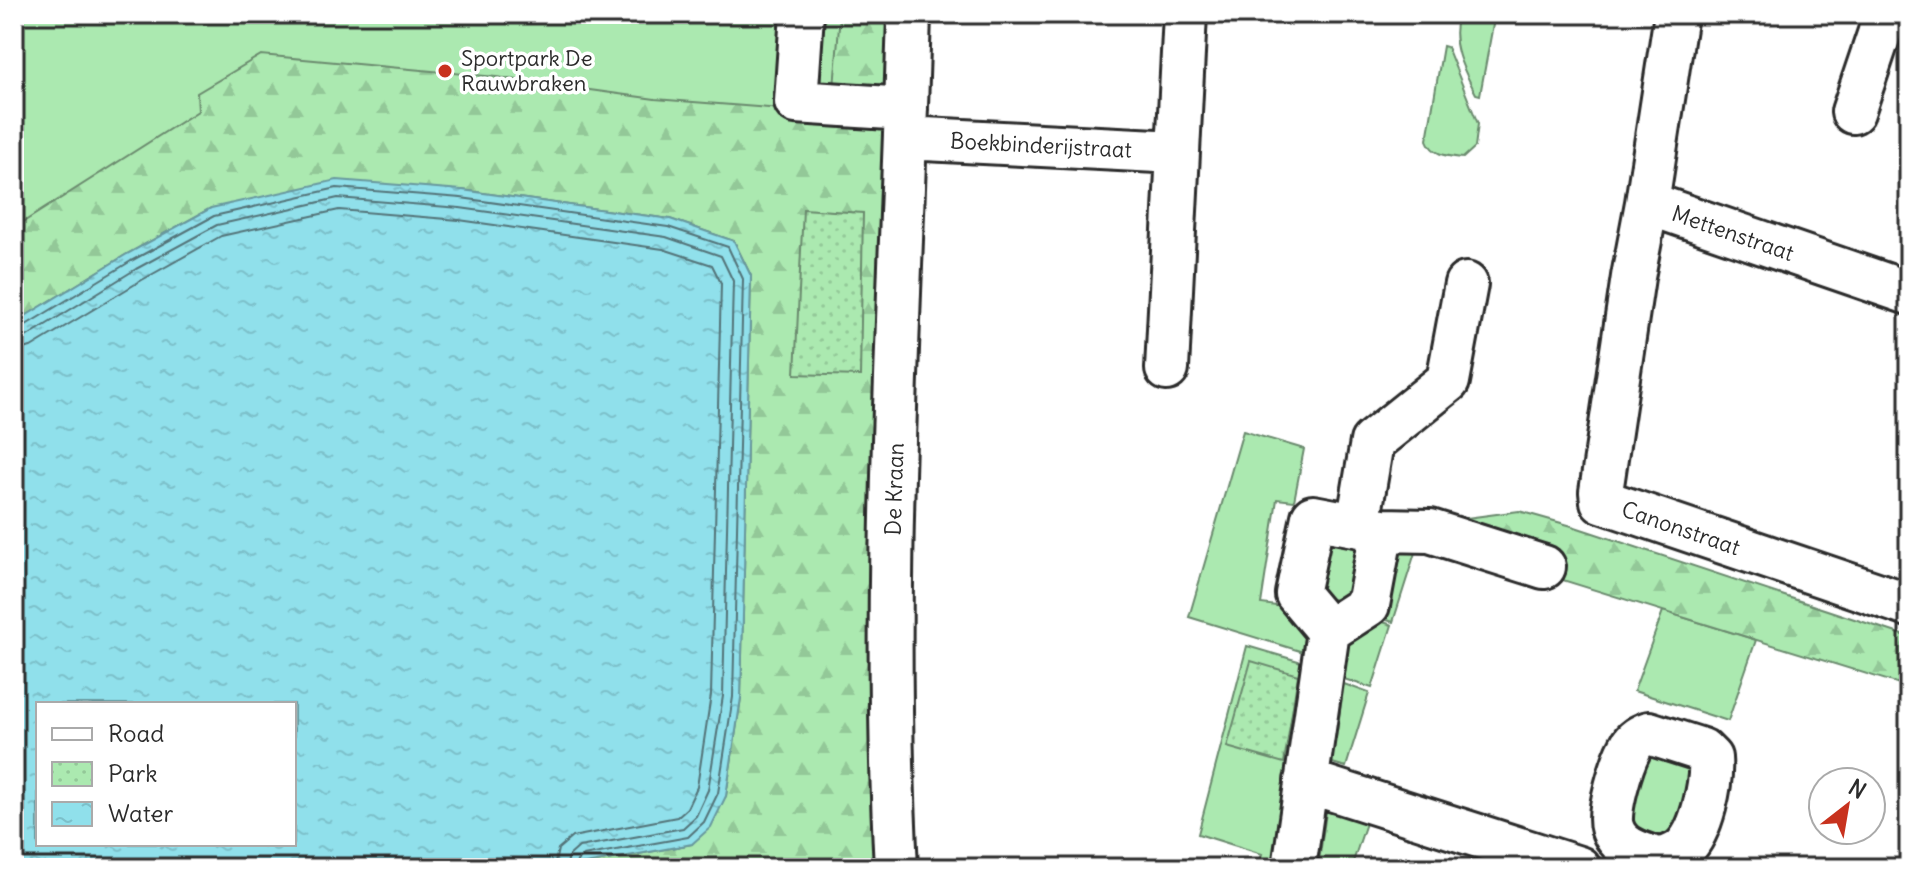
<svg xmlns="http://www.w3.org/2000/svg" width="1923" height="882" viewBox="0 0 1923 882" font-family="Delius,sans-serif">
	<defs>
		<pattern id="forest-firs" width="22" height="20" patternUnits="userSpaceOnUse" patternTransform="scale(2)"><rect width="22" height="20" fill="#abe9b0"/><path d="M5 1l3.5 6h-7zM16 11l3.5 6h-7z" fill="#93c898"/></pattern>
		<pattern id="park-dots" width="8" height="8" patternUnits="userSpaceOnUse" patternTransform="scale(2)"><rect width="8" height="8" fill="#abe9b0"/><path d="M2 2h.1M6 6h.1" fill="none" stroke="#93c898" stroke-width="1.8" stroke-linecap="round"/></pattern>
		<pattern id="water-ripples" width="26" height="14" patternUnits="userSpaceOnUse" patternTransform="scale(2)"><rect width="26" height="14" fill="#90e0eb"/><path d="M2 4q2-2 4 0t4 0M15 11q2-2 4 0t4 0" fill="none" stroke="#7cc0ca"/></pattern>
	</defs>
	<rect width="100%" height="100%" fill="#fff"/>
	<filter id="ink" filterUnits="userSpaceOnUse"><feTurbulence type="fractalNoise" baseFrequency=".0125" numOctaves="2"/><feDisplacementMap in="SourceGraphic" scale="16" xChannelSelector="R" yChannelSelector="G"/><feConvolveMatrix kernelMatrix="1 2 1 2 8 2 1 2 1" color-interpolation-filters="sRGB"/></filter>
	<g filter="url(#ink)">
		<!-- green -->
		<path fill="#abe9b0" stroke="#6b8a6e" stroke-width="2" d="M14 14H881L870 171 272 129 14 242Z
			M1458 14H1495L1480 95 1476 94C1463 69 1449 43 1458 14Z
			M1443 46 1447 47 1478 124 1475 147 1463 158C1448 156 1433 156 1427 140Z
			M1243 431 1304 449 1294 501 1277 499 1261 604 1284 607 1308 629 1313 655 1189 617Z
			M1420 537 1393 622 1387 620 1400 542Z
			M1324 538 1359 542 1358 584 1340 601 1323 597 1316 589Z
			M1663 611 1756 640 1728 721 1634 691Z
			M1377 620 1392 625 1372 688 1344 679 1345 672 1337 660 1338 648Z
			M1247 646 1312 665 1277 868H1258L1262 854 1198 834Z
			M1344 684 1369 693 1346 767 1322 760 1323 748 1336 738Z
			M1653 751 1697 771 1673 840 1635 835 1623 802Z
			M1327 805 1368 817 1351 868H1318Z"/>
		<!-- forest -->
		<path fill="url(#forest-firs)" stroke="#6b8a6e" stroke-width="2" d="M840 14H894L882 868H564L692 844 726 796 741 698 751 276 734 241 670 219 462 190 211 208 127 254 14 323V228L198 111 197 93 261 55 496 77 655 99 832 113Z
			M1519 511 1572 526 1909 637V687L1433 540 1437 522Z"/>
		<!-- park -->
		<path fill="url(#park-dots)" stroke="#6b8a6e" stroke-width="2" d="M803 209 863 213 860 376 795 374Z
			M1251 661 1298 675 1284 763 1227 747Z"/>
		<!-- water -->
		<path fill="url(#water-ripples)" stroke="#68989e" stroke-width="2" fill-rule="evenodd" d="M337 180 462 190 670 219 734 241 751 276 741 698 726 796 711 827 692 844 564 868H14V323L127 254 211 208ZM38 704H294V844H38Z"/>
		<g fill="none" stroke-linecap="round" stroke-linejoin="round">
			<!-- shore -->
			<path stroke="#537378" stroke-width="2" d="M14 329 21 328 131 261 214 216 337 188 461 198 668 227 728 247 743 279 733 697 718 793 704 822 688 837 583 856 577 861 576 868
				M14 339 26 337 136 269 217 225 338 198 460 208 666 237 721 256 733 281 723 696 708 790 696 816 683 828 579 847 569 856 566 868
				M14 351 31 347 142 280 221 236 339 210 459 220 663 249 712 265 721 283 711 695 697 787 687 808 677 817 572 837 558 849 554 868"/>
			<!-- minor casing -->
			<g stroke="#2b2b2b" stroke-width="48">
				<path id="minor" d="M802 14 796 102 906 109
					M1676 14 1647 203 1909 293
					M1853 112 1886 14
					M905 138 1177 152
					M1647 203 1633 277 1601 492 1602 501 1909 605
					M1167 369 1185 14
					M1358 525 1372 442 1448 381 1466 284
					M1382 530 1430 531 1544 567
					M1649 733 1702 750 1710 758C1712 783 1702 830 1684 848 1678 854 1668 857 1661 860 1642 854 1618 849 1612 827 1607 811 1622 763 1630 748 1634 739 1641 736 1649 733Z
					M1306 781 1579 868
					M896 868C881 584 901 298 909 14
					M1294 868 1328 631 1297 594 1313 517 1382 530 1368 605 1328 631"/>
			</g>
			<!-- minor -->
			<use href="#minor" stroke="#fff" stroke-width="42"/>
		</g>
	</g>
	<!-- markers -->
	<circle fill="#c8321e" stroke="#fff" stroke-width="3" cx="445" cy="71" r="8"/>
	<g text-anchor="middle" stroke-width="7" stroke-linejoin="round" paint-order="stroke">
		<!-- poi labels -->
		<g font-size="22" fill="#2b2b2b" stroke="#fff" text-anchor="start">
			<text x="461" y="66">Sportpark De<tspan x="461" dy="25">Rauwbraken</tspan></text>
		</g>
		<!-- street labels -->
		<g font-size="22" fill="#2b2b2b" stroke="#fff">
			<text transform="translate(1041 145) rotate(3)" y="8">Boekbinderijstraat</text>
			<text transform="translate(1733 233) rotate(19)" y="8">Mettenstraat</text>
			<text transform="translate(894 489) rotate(-88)" y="8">De Kraan</text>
			<text transform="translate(1681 528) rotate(19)" y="8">Canonstraat</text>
		</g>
	</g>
	<!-- margin -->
	<rect width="1923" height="882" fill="none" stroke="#fff" stroke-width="48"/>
	<rect x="24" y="24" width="1875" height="834" fill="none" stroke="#2b2b2b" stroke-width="3" filter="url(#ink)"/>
	<!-- legend -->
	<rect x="36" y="702" width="260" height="144" fill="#ffffff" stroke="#aaaaaa" stroke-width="2"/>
	<rect x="52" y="728" width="40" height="12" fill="#ffffff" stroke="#aaaaaa" stroke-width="2"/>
	<text x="108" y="742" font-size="24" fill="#2b2b2b">Road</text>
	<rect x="52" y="762" width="40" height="24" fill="url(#park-dots)" stroke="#aaaaaa" stroke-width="2"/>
	<text x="108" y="782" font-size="24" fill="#2b2b2b">Park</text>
	<rect x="52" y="802" width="40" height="24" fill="url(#water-ripples)" stroke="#aaaaaa" stroke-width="2"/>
	<text x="108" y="822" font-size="24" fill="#2b2b2b">Water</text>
	<!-- north arrow -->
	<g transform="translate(1847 806) rotate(31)"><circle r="38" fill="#ffffff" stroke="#aaaaaa" stroke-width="2"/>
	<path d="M0-6L14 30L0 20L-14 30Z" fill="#c8321e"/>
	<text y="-12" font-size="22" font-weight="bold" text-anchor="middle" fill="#2b2b2b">N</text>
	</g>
</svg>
